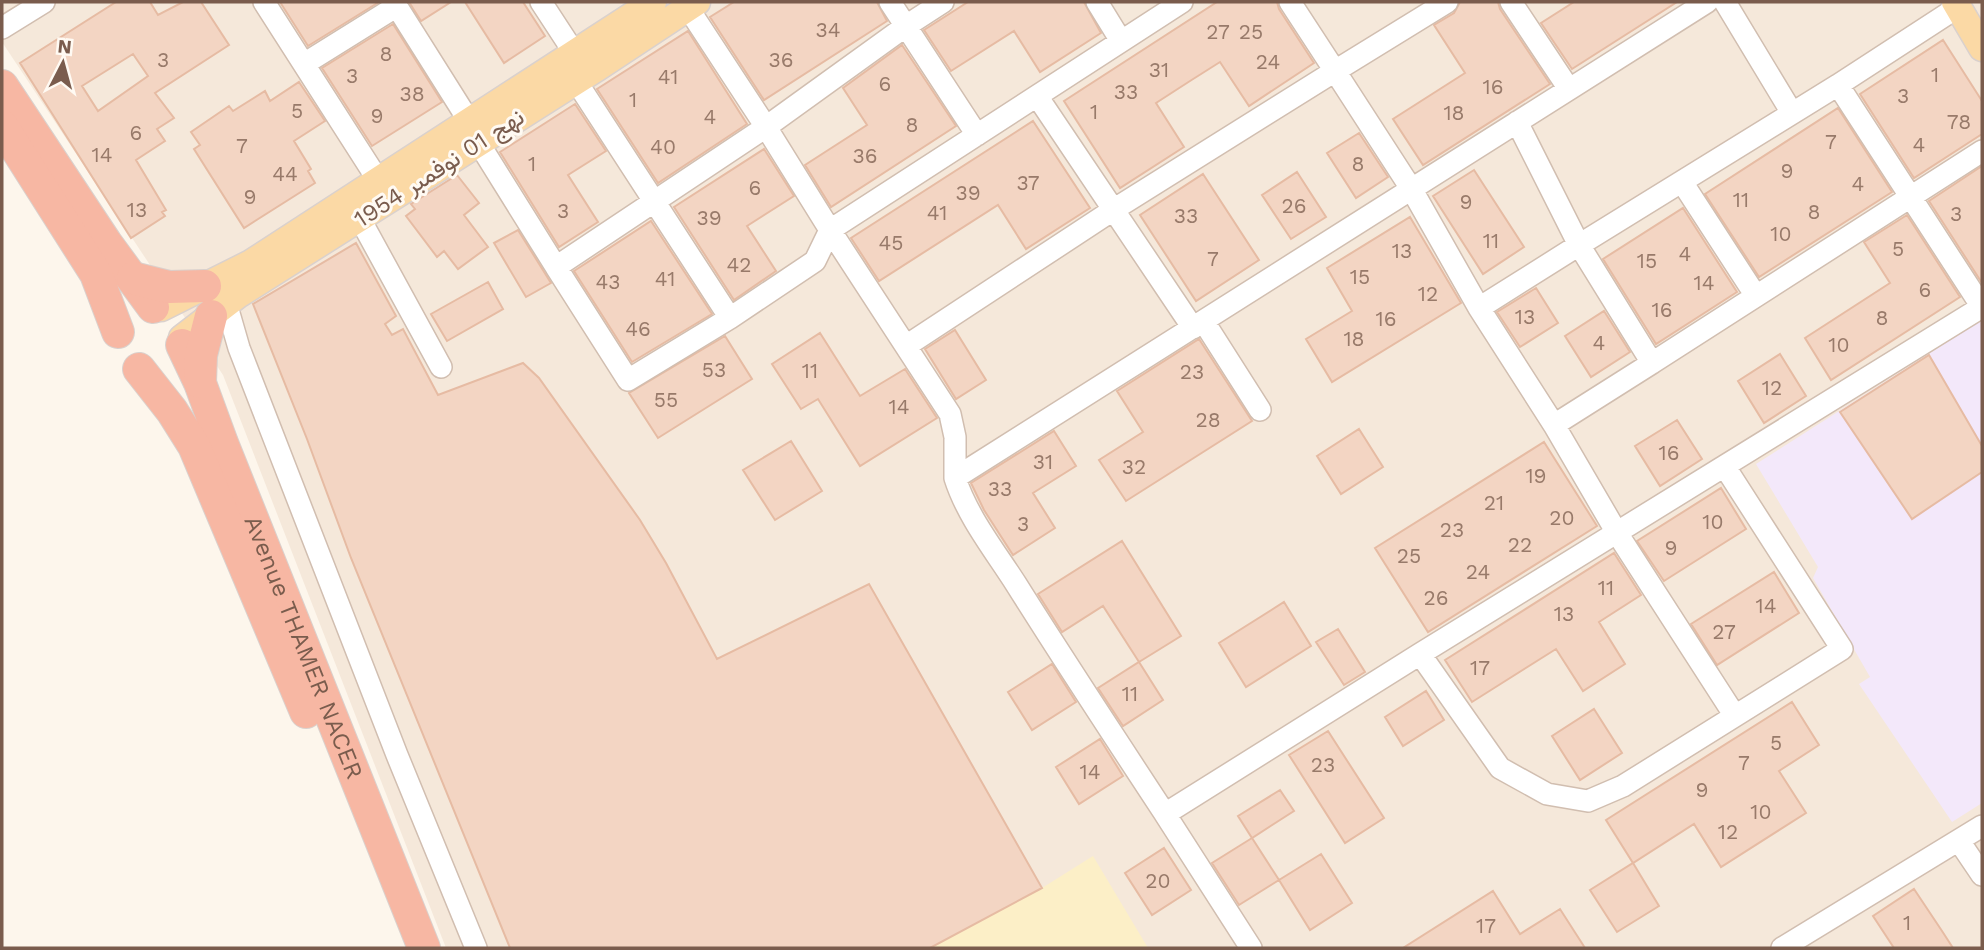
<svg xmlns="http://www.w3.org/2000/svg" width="1984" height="950" viewBox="0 0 1984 950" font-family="'Work Sans',Vazirmatn,sans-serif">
	<rect width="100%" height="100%" fill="#fdf6ec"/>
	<!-- residential -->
	<path fill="#f5e8da" d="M2 2H1982V948H446L223 375 2 42Z"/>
	<!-- education -->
	<path fill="#f3e8fa" d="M1982 320V803L1952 822 1859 684 1870 677 1813 578 1818 567 1756 464Z"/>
	<!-- sand -->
	<path fill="#fcefc7" d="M1093 856 1148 948H930L1042 888Z"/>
	<!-- building -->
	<path fill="#f3d5c3" stroke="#e6bba3" stroke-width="2" fill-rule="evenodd" d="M116 2H150L158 15 183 2H201L229 45 155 93 174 118 157 129 165 141 136 160 166 210 162 212 165 216 131 238 20 63ZM133 54 148 76 98 111 82 86Z
		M280 2H379L308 46Z
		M409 2H451L421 21Z
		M465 2H523L545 36 504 63Z
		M734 2H877L887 21 764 100 710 17Z
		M968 2H1084L1101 33 1040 72 1014 31 951 71 924 30Z
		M1217 2H1277L1279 9 1314 63 1249 106 1220 62 1190 81 1156 103 1184 147 1120 188 1064 101Z
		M1460 2H1498L1500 9 1550 84 1423 165 1393 119 1465 73 1434 25 1454 13Z
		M1574 2H1677L1572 69 1541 23Z
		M393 24 442 102 372 146 322 68Z
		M688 31 747 124 658 183 597 89Z
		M1943 40 1982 101V134L1914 178 1860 94Z
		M902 45 956 126 831 207 805 165 867 125 843 88Z
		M299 82 325 121 294 141 311 169 308 171 315 183 244 228 194 149 200 145 191 132 229 106 233 111 265 91 270 101Z
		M575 104 606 151 568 175 598 222 559 247 500 152Z
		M1838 108 1892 192 1759 277 1705 194Z
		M1033 121 1090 208 1026 249 998 205 879 281 851 238Z
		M1359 133 1388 177 1356 198 1327 153Z
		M764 149 794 196 747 226 776 271 734 300 674 207Z
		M1982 166V283L1929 201Z
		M1474 170 1524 247 1483 274 1433 196Z
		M1297 172 1326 217 1291 239 1262 195Z
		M1203 174 1259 260 1196 301 1140 215Z
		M457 175 479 203 464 215 488 247 458 269 444 251 437 257 406 216 415 209 411 204Z
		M1683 208 1737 292 1656 344 1603 259Z
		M1907 215 1960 297 1831 380 1805 338 1890 283 1864 242Z
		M1410 217 1461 303 1332 382 1306 339 1352 311 1327 268Z
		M651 221 712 314 632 362 574 271Z
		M518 230 551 283 526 297 494 243Z
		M356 243 396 316 385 324 392 335 403 329 438 395 523 363 539 378 640 520 666 563 717 659 869 584 1042 888 930 948H510L351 558 307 439 253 304Z
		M488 282 503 309 447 341 431 314Z
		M1536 288 1558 323 1520 347 1497 312Z
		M1604 311 1630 352 1591 377 1565 336Z
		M955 330 986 380 956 399 925 349Z
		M820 333 860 396 905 369 937 418 860 466 818 399 801 409 772 364Z
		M725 336 752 379 658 438 629 393Z
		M1199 339 1252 421 1126 501 1099 460 1143 432 1117 391Z
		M1780 354 1806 396 1764 423 1738 381Z
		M1929 355 1982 446V472L1912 519 1840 412Z
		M1677 420 1702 459 1660 486 1635 446Z
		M1359 429 1383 467 1341 494 1317 456Z
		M1054 431 1076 466 1033 493 1055 528 1013 555 984 510 971 483Z
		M791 441 822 491 775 520 743 470Z
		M1544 442 1597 526 1428 632 1375 548Z
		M1721 488 1746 529 1664 581 1637 541Z
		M1122 541 1181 636 1139 662 1103 606 1062 632 1038 594Z
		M1614 553 1641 595 1599 622 1625 664 1583 691 1556 649 1472 702 1445 660Z
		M1774 572 1799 613 1717 665 1691 624Z
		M1284 602 1311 646 1246 687 1219 643Z
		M1338 629 1365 672 1344 685 1316 642Z
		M1139 662 1163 700 1123 726 1098 688Z
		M1052 664 1076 702 1032 730 1008 692Z
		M1426 691 1444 720 1403 746 1385 717Z
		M1792 702 1819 745 1779 771 1806 813 1721 867 1694 824 1633 863 1606 820Z
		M1594 709 1622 753 1580 780 1552 736Z
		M1328 731 1384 818 1345 843 1289 755Z
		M1100 739 1123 776 1079 804 1056 767Z
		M1280 790 1294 811 1252 838 1238 816Z
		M1252 838 1279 880 1239 905 1212 863Z
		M1164 848 1191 890 1152 915 1125 873Z
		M1321 854 1352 903 1310 930 1279 880Z
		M1633 863 1659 906 1617 932 1590 890Z
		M1914 889 1942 931 1953 948H1894L1873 916Z
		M1493 891 1520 934 1560 909 1585 948H1403Z"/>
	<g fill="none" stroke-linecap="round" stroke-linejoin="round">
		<!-- minor casing -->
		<g stroke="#d1beb0" stroke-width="24">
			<path id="minor" d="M264 2 378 180
				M394 2 469 121
				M541 2 575 54
				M890 2 977 135
				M1097 2 1121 41
				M1447 2 1335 71 1412 190 1479 308 1554 425 1617 533 1735 716
				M1511 2 1569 89
				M1707 2 955 478C967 516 995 551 1016 584 1065 662 1115 738 1165 814L1420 654 1982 307
				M1725 2 1792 113
				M1958 7 1838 85 1579 245 1652 363 1982 151
				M688 8 766 127 906 26 943 2
				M2 28 44 2
				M304 64 397 6
				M576 81 730 318
				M1838 85 1982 307
				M1037 96 1193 328
				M478 142 556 267 766 127 830 230 1182 2
				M1682 182 1756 296
				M360 219 441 367
				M556 267 628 380 730 318 815 261 830 230 950 414 955 437V478
				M226 303 239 348 397 755 476 948
				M1479 308 1579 245 1517 122
				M1204 322 1260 410
				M906 346 1113 210 1335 71 1290 2
				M1554 425 1652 363
				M1420 654 1500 768 1547 794 1588 801 1623 786 1842 649 1725 467
				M1165 814 1251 948
				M1959 841 1982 875
				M1782 948 1982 826"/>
		</g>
		<!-- major casing -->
		<g stroke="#dad1cd" stroke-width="29">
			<path id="major" d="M1955 2 1982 48
				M161 308 251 263 653 2
				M182 338 238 295 597 68 697 2"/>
		</g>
		<!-- highway casing -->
		<g stroke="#dad1cd" stroke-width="34">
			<g id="highway">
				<path d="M2 86 106 243 153 307"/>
				<path d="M2 126 96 274 118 332"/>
				<path d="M133 278 169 287 205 286"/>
				<path id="s1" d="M182 345 200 383 222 443 424 948"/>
				<path d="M139 369 172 411 194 446 306 712"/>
				<path d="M200 382 201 355 211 316"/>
			</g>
		</g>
		<!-- minor -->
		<use href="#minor" stroke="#fff" stroke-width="21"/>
		<!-- major -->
		<use href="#major" stroke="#fbd9a5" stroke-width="26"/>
		<!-- highway -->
		<use href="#highway" stroke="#f7b7a3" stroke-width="32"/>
	</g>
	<g text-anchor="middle" stroke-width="6" stroke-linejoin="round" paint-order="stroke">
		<!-- number labels -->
		<g font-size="21" fill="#987a6a">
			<text x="828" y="37">34</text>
			<text x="1218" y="39">27</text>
			<text x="1251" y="39">25</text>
			<text x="386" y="61">8</text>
			<text x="163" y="67">3</text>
			<text x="781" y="67">36</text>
			<text x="1268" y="69">24</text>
			<text x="1159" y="77">31</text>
			<text x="1935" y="82">1</text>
			<text x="352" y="83">3</text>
			<text x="668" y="84">41</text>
			<text x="885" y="91">6</text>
			<text x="1493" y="94">16</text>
			<text x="1126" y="99">33</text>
			<text x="412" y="101">38</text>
			<text x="1903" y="103">3</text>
			<text x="633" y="107">1</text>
			<text x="297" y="118">5</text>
			<text x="1094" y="119">1</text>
			<text x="1454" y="120">18</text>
			<text x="377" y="123">9</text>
			<text x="710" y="124">4</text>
			<text x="1959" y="129">78</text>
			<text x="912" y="132">8</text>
			<text x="136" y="140">6</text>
			<text x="1831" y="149">7</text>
			<text x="1919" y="152">4</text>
			<text x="242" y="153">7</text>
			<text x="663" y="154">40</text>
			<text x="102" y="162">14</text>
			<text x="865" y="163">36</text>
			<text x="532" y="171">1</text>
			<text x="1358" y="171">8</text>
			<text x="1787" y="178">9</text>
			<text x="285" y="181">44</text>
			<text x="1028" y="190">37</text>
			<text x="1858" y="191">4</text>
			<text x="755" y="195">6</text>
			<text x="968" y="200">39</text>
			<text x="250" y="204">9</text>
			<text x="1741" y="207">11</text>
			<text x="1466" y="209">9</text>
			<text x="1294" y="213">26</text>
			<text x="137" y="217">13</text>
			<text x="563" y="218">3</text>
			<text x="1814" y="219">8</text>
			<text x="937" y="220">41</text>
			<text x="1956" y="221">3</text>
			<text x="1186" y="223">33</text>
			<text x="709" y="225">39</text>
			<text x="1781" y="241">10</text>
			<text x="1491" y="248">11</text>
			<text x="891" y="250">45</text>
			<text x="1898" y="256">5</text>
			<text x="1402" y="258">13</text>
			<text x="1685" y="261">4</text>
			<text x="1213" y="266">7</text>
			<text x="1647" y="268">15</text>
			<text x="739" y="272">42</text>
			<text x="1360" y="284">15</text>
			<text x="665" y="286">41</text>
			<text x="608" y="289">43</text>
			<text x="1704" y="290">14</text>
			<text x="1925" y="297">6</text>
			<text x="1428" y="301">12</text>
			<text x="1662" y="317">16</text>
			<text x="1525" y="324">13</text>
			<text x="1882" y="325">8</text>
			<text x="1386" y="326">16</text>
			<text x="638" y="336">46</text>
			<text x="1354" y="346">18</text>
			<text x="1599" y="350">4</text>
			<text x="1839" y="352">10</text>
			<text x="714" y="377">53</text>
			<text x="810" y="378">11</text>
			<text x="1192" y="379">23</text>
			<text x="1772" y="395">12</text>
			<text x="666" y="407">55</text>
			<text x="899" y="414">14</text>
			<text x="1208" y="427">28</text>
			<text x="1669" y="460">16</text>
			<text x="1043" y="469">31</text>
			<text x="1134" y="474">32</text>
			<text x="1536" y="483">19</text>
			<text x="1000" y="496">33</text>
			<text x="1494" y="510">21</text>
			<text x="1562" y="525">20</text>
			<text x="1713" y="529">10</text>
			<text x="1023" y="531">3</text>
			<text x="1452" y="537">23</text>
			<text x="1520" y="552">22</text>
			<text x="1671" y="555">9</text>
			<text x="1409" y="563">25</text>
			<text x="1478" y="579">24</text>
			<text x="1606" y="595">11</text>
			<text x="1436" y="605">26</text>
			<text x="1766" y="613">14</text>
			<text x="1564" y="621">13</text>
			<text x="1724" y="639">27</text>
			<text x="1480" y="675">17</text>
			<text x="1130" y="701">11</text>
			<text x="1776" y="750">5</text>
			<text x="1744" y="770">7</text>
			<text x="1323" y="772">23</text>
			<text x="1090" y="779">14</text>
			<text x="1702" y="797">9</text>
			<text x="1761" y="819">10</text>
			<text x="1728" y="839">12</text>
			<text x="1158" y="888">20</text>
			<text x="1907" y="930">1</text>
			<text x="1486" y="933">17</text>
		</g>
		<!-- street labels -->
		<g font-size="24" fill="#7a5c4d" stroke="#fffaf3">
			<text transform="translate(439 168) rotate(-33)" y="8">نهج 01 نوفمبر 1954</text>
			<text dy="8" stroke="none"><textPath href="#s1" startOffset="326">Avenue THAMER NACER</textPath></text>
		</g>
	</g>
	<!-- border -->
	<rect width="1984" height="950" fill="none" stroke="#7a5c4d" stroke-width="7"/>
	<!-- north arrow -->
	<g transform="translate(63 63) rotate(6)" stroke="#fffaf3" stroke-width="5" paint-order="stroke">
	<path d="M0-5L12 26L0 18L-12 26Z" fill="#7a5c4d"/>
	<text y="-10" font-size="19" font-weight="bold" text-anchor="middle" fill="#7a5c4d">N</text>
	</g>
</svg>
